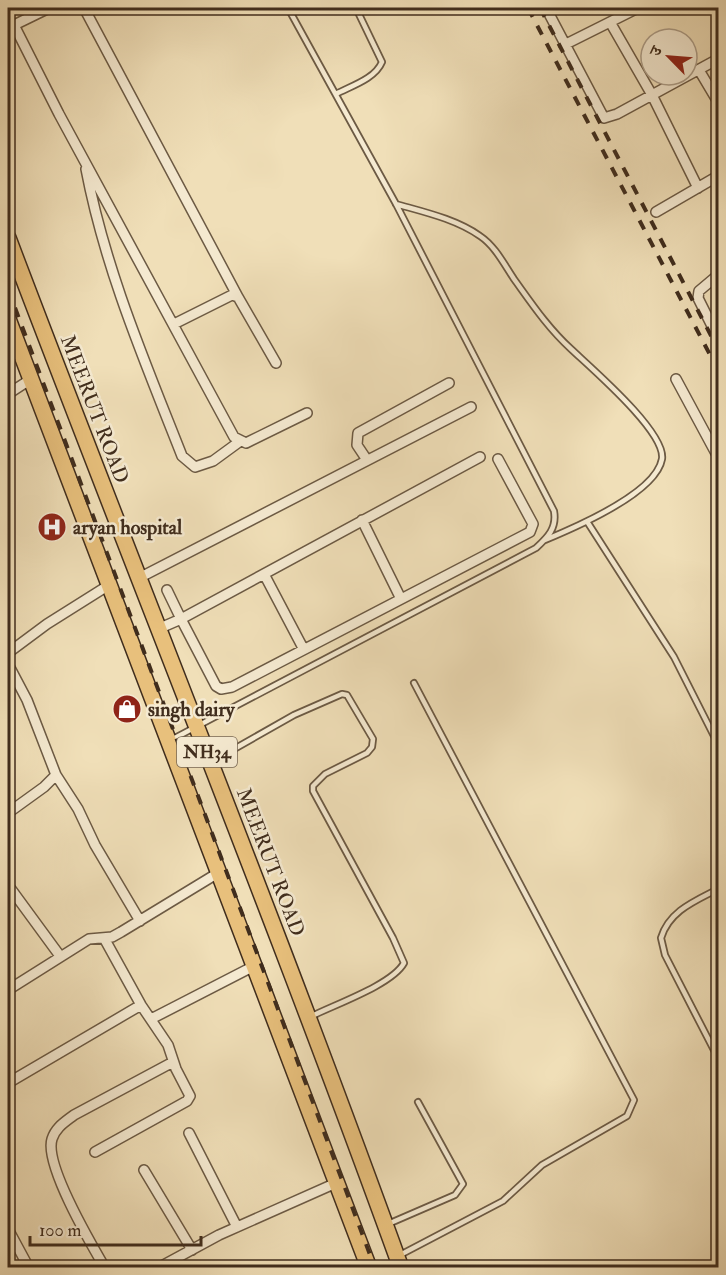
<svg xmlns="http://www.w3.org/2000/svg" width="726" height="1275" viewBox="0 0 726 1275" font-family="'IM FELL Double Pica','Noto Serif Devanagari',serif">
	<rect width="100%" height="100%" fill="#f0dfb8"/>
	<filter id="stains"><feTurbulence type="fractalNoise" baseFrequency=".00333" numOctaves="4"/><feColorMatrix values="0 0 0 0 .2 0 0 0 0 .09 0 0 0 0 .02 0 0 0 .5 -.17"/></filter>
	<radialGradient id="worn" r=".72"><stop offset=".6" stop-color="#630" stop-opacity="0"/><stop offset="1" stop-color="#630" stop-opacity=".3"/></radialGradient>
	<g fill="none" stroke-linecap="round" stroke-linejoin="round">
		<!-- service casing -->
		<g stroke="#6c5a44" stroke-width="8">
			<path id="service" d="M336 94C351 86 375 79 382 62L356 8
				M396 204C424 212 456 219 480 236 495 246 504 264 514 279 532 304 548 328 571 349 591 368 666 432 662 459 656 493 574 528 545 540
				M588 523 674 657 718 744
				M171 740 536 548C548 537 557 528 554 511L396 204 288 8
				M213 761 294 715 342 694 347 695 373 739 372 747 367 753 325 774 313 786V791L393 938 404 963C392 985 333 1005 310 1017
				M718 889C695 901 669 911 661 938L665 955 718 1058
				M388 1224 455 1195 463 1184 418 1102
				M400 1255 503 1201 542 1165 627 1116 634 1100 414 683"/>
		</g>
		<!-- minor casing -->
		<g stroke="#6c5a44" stroke-width="12">
			<path id="minor" d="M84 8 238 297
				M546 8 604 118 617 114 718 59
				M610 22 652 95 698 188
				M14 25 59 114 234 437 246 443 307 413
				M8 28 49 8
				M564 45 638 8
				M699 70 718 102
				M86 169C105 269 145 362 182 456L195 467 213 461 239 442
				M656 212 718 176
				M718 275 699 291 698 298 718 338
				M174 324 232 295 238 297 276 363
				M676 379 718 457
				M8 394 31 379
				M367 460 357 445 358 433 449 383
				M362 520 400 597
				M264 574 303 648
				M137 579 471 407
				M167 590 181 619 480 457
				M158 629 181 619 216 686 221 689 232 687 530 532 533 524 498 459
				M8 653 47 624 109 585
				M8 664 27 700 56 775 44 787 8 813
				M56 775 78 809 95 845 140 921
				M8 885 60 956
				M8 990 89 939 112 937 121 932 218 873
				M151 1019 254 966
				M8 1083 141 1005
				M189 1133 237 1227
				M95 1152 187 1101 190 1096 176 1069 168 1045 141 1005 104 938
				M144 1170 192 1250
				M8 1229 29 1268
				M105 1268C91 1244 44 1164 52 1139 56 1127 65 1122 74 1115L173 1062
				M158 1268 219 1235 336 1183"/>
		</g>
		<!-- trunk casing -->
		<g stroke="#402d1d" stroke-width="18">
			<path id="trunk" d="M8 238C138 581 276 922 401 1268
				M8 319 369 1268"/>
		</g>
		<!-- service -->
		<use href="#service" stroke="#f5ead1" stroke-width="4.5"/>
		<!-- minor -->
		<use href="#minor" stroke="#f5ead1" stroke-width="9"/>
		<!-- trunk -->
		<use href="#trunk" stroke="#e8c07c" stroke-width="15"/>
		<!-- rail -->
		<path stroke="#402d1d" stroke-width="4" stroke-dasharray="10 10" stroke-linecap="butt" d="M528 8 718 370
			M540 8 718 349
			M8 289 375 1268"/>
	</g>
	<!-- icons -->
	<defs>
		<g id="hospital-disc" transform="scale(1.5)"><circle r="9.5" fill="#8f2418" stroke="#f5ead1"/><path d="M-5-5h3v3.5h4V-5h3V5h-3V1.5h-4V5h-3Z" fill="#fff"/></g>
		<g id="shop-disc" transform="scale(1.5)"><circle r="9.5" fill="#8f2418" stroke="#f5ead1"/><path d="M-5-2.5h2.3a2.7 3.5 0 0 1 5.4 0H5L5.5 6h-11ZM-1.5-2.5h3a1.5 2.3 0 0 0-3 0Z" fill="#fff"/></g>
	</defs>
	<g fill-rule="evenodd">
		<use href="#hospital-disc" x="52" y="527"/>
		<use href="#shop-disc" x="127" y="709"/>
	</g>
	<g text-anchor="middle" stroke-width="5" stroke-linejoin="round" paint-order="stroke">
		<!-- shield labels -->
		<rect fill="#f5ead1" stroke="#766653" stroke-width="1.5" x="177" y="737" width="60" height="30" rx="4.5"/>
		<g font-size="18" font-weight="bold" fill="#402d1d">
			<text x="207" y="758">NH34</text>
		</g>
		<!-- street labels -->
		<g font-size="20" fill="#402d1d" stroke="#f5ead1">
			<text transform="translate(95 409) rotate(69)" y="7">MEERUT ROAD</text>
			<text transform="translate(271 862) rotate(69)" y="7">MEERUT ROAD</text>
		</g>
		<!-- poi labels -->
		<g font-size="20" font-weight="bold" fill="#402d1d" stroke="#f5ead1" text-anchor="start">
			<text x="73" y="534">aryan hospital</text>
			<text x="148" y="716">singh dairy</text>
		</g>
	</g>
	<!-- margin -->
	<rect width="726" height="1275" fill="none" stroke="#f0dfb8" stroke-width="30"/>
	<rect x="9" y="9" width="708" height="1257" fill="none" stroke="#402d1d" stroke-width="3"/>
	<rect x="15" y="15" width="696" height="1245" fill="none" stroke="#402d1d" stroke-width="1.5"/>
	<!-- north arrow -->
	<g transform="translate(669 57) rotate(295)"><circle r="28" fill="#f5ead1" stroke="#ad9e89" stroke-width="1.5"/>
	<path d="M0-4.5L10 22L0 15L-10 22Z" fill="#8f2418"/>
	<text y="-9" font-size="16" font-weight="bold" text-anchor="middle" fill="#402d1d">उ</text>
	</g>
	<!-- scale -->
	<path d="M30 1236v9h171v-9" fill="none" stroke="#402d1d" stroke-width="3"/>
	<text x="39" y="1236" font-size="18" fill="#402d1d" stroke="#f5ead1" stroke-width="4.5" paint-order="stroke">100 m</text>
	<rect width="100%" height="100%" filter="url(#stains)"/>
	<rect width="100%" height="100%" fill="url(#worn)"/>
</svg>
